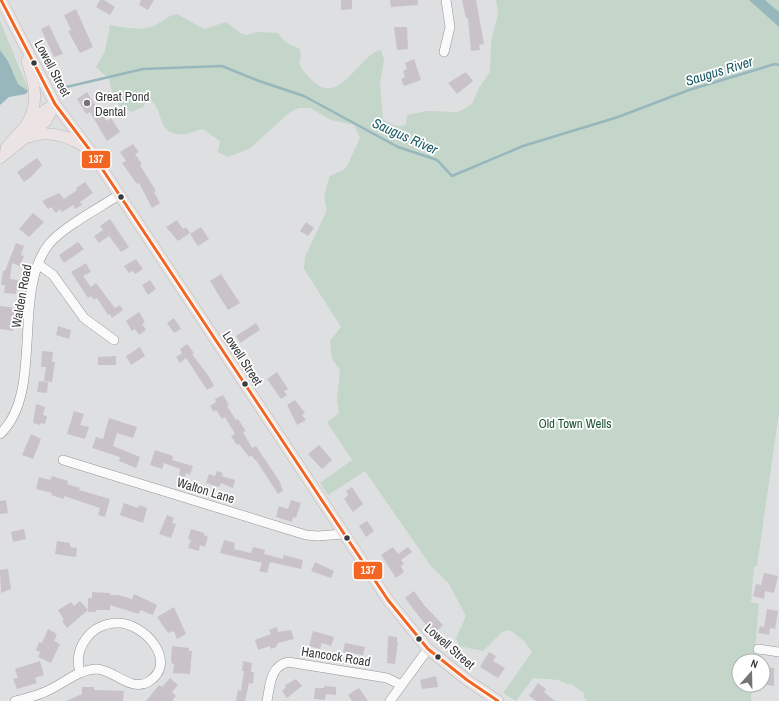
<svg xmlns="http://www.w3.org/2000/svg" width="779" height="701" viewBox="0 0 779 701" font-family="'Archivo Narrow',sans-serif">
	<rect width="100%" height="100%" fill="#dedfe1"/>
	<!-- green -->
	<path fill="#c3d6c9" d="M496 0H779V412L757 566H754L751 602 759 604 754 661H739V685H752L751 701H587L584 697V693L570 683 569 685 559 680 533 678 516 701 503 693 532 652 524 641 511 631 507 630 502 632 483 651 459 646 456 638 466 616 449 584 431 566 365 471 328 495 320 483 352 460 327 422 339 413 337 400 340 370 332 359 330 341 341 327 304 269 305 257 327 210 324 197 328 181 330 176 343 170 347 166 360 138 354 125 331 120 310 108H299L289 113 249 149 227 157 218 152 220 141 203 129C197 130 192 133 186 134 154 137 166 110 149 99L143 107 132 112 119 105 112 92 109 79 96 67 105 51 110 25C122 27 139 31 151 27 161 24 167 15 177 14L204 29 226 22 240 33 246 35 258 32 278 33 285 42 300 49 301 56 299 63C302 70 308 77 314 82 341 106 358 55 381 50L384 60 380 84 383 120C390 123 399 129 406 124L407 115 427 111 458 112 472 104 480 86 490 72 491 42 498 14Z
		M0 21 28 89V91L18 84 8 61 0 50Z"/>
	<!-- water -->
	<path fill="#97b7bd" d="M749 0H765L779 12V27Z
		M0 50 8 61 18 84 28 91 26 94 9 97 0 105Z"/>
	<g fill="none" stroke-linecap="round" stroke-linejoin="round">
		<!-- stream -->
		<path stroke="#97b7bd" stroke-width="2.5" d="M62 88 143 69 222 66 259 81 304 96 398 147 437 160 452 176 523 146 618 117 689 90 775 64 779 65"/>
	</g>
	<!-- building -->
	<path fill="#c9c3c9" d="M100 0H104L115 7 110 15 96 7Z
		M141 0H154L148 10 139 5Z
		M341 0H352V9L341 10Z
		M390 0H418V5L391 7Z
		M462 0H476L484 44 479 45 480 50 471 51 468 18H466Z
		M76 9 93 47 80 53 68 31 71 30 64 15Z
		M49 25 63 54 54 57 41 29Z
		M394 27H407L408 49 397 50Z
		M414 59 421 80 404 86 401 79 405 77 403 71 407 69 405 63Z
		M466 72 473 81 457 94 448 83Z
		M87 92 101 114 107 121 111 118 120 132 107 141 90 112 86 114 77 99Z
		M133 144 139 152 135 154 142 164 140 165 156 191 154 192 160 203 152 208 139 183 137 184 122 163 126 161 120 152Z
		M37 158 42 165 31 177 24 182 17 172Z
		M85 182 93 193 80 202 82 205 75 209 73 205 62 212 60 209 56 213 51 207 48 209 42 201 59 193 64 199 77 190 76 188Z
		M33 213 44 222 29 237 19 229Z
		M110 219 129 247 121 252 109 236 99 243 94 236 103 230 100 226Z
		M177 220 183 229 186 227 190 233 178 241 166 227Z
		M306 222 314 228 308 236 300 231Z
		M201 227 209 239 198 246 190 234Z
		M78 242 84 249 64 263 59 255Z
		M16 243 24 246 21 255 24 256 20 266 12 263 10 279 18 280 16 294 4 293 5 285H1L3 271H5Z
		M136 259 143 269 135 274 133 271 129 273 124 266Z
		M86 263 91 272 83 276 91 287 96 283 115 308 120 305 123 310 112 318 110 314 108 315 97 298 94 300 91 296 88 298 71 272Z
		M221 274 240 303 228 310 210 281Z
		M150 280 156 289 148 295 142 285Z
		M0 306 16 308 13 331 0 329Z
		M139 312 145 322 142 324 146 330 139 335 135 329 132 331 126 321Z
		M174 318 181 329 174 333 167 323Z
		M256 323 260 330 240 343 236 336Z
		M58 326 71 330 69 339 56 335Z
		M187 344 194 353 192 354 210 378 214 386 207 390 186 358 180 363 176 357 182 353 180 349Z
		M140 347 145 356 131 365 126 356Z
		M42 351 53 352 52 362H55L52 382 44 381 46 367H41Z
		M116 356V365H98V357Z
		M277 372 288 389 284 391 287 395 281 399 267 379Z
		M39 381 48 382 47 393 37 392Z
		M223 395 229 405 227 406 236 420 238 419 246 431 243 432 252 448 256 446 280 482 283 491 278 494 256 460H255L251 455 249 457 239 444 237 445 231 436 235 434 225 417 222 419 216 410 214 412 210 406 216 402 215 399Z
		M295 400 305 413 302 415 306 420 297 425 287 405Z
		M36 404 45 407 43 415 47 416 45 424 41 423 40 425 33 423Z
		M74 411 84 414 80 425 89 427 85 439 67 434Z
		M109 418 137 427 133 438 117 433 113 446 140 457 136 468 119 461 120 457 92 448 96 437 103 439Z
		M31 434 41 439 33 459 22 455Z
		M319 445 332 460 322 469 308 454Z
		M155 450 173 456 172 460 193 466 190 475 186 473 185 477 179 475 180 469 164 463 162 469 150 465Z
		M217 471 223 473 222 476 235 480 233 488 221 483 219 487 206 483 209 474 215 476Z
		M52 476 68 481 67 484 80 488 79 490 110 499 105 517 98 515 100 508 64 496V499L51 495 52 493 36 489 39 477 50 480Z
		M352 487 363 504 353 512 344 499 348 495 346 491Z
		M6 500 8 513 0 514V501Z
		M291 500 301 503 296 518 293 517 292 522 276 517 279 506 288 509Z
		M124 503 138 508 139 505 147 508 143 523 120 515Z
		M167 515 174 518 172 523 176 524 171 538 159 534Z
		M367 521 374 531 366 537 359 526Z
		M24 529 26 539 13 542 11 532Z
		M191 529 204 533V535L208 537 205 547 200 545 199 551 188 548 191 540 188 539Z
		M224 540 235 543 234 549 251 553 253 547 265 550 264 554 283 559V555L303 560 301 569 270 562 267 573 259 571 262 563 220 553Z
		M57 541 70 543V547L77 548 76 557 55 554Z
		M393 547 398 554 408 547 412 552 401 560 404 564 401 566 404 572 396 578 381 555Z
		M315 562 334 571 331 578 311 571Z
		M8 569 11 589 1 593 0 570Z
		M764 573 778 576 774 593 765 591 764 599 753 596 756 584 761 585Z
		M414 591 424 605 443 625 435 633 421 619 405 598Z
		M92 592 110 593V595H119L132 599 134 594 157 605 153 615 140 610 139 614 110 605V610H96V612H88V598H92Z
		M80 601 88 610 67 628 62 621 64 620 58 610 71 602 74 606Z
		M174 607 186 634 177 639 174 631 168 633 157 617Z
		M767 609 778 611 775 629 770 628 769 635 758 633 760 626 764 627Z
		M277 627 278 632 291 630 294 639 278 643 276 647 271 649 270 646 258 650 255 640 271 634 269 630Z
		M48 629 57 634 54 641 60 644 51 663 38 657 40 652 36 650 39 642 42 643Z
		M313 631 334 637 331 646 322 643 320 649 309 646Z
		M388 636 397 637V642H398L395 664 387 663Z
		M345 643 365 647 363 655 343 652Z
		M172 646 189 648V651H192L190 674 173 673 174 664H172L171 660Z
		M489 652 496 656 493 661 505 668 498 678 480 667Z
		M40 661 44 675 35 678 37 683 17 689 13 679 18 678 15 669Z
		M243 661 252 663 251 672H254L253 684 249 683 245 701H236L238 690 241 691 244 671H242Z
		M763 667 774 668V686L763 684Z
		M436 676 438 687 422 689 420 680Z
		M170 678 178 685 172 692 176 696 172 701H146L159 685 162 687Z
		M296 679 302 686 287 698 282 691 286 687 285 685Z
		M538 683 546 689 544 692 555 701H536L529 696Z
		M324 686 336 687V695L326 694 325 700 314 699 315 688H324Z
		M82 687H94V690L124 691 123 701H66L82 694Z
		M359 688 368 701H352L348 695Z"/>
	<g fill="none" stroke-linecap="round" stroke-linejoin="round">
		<!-- minor casing -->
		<g stroke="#939496" stroke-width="10">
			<path id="minor" d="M444 52 450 27 446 0
				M38 264 53 275 84 318 114 340
				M0 434C45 392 11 292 49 244 63 227 99 208 119 195
				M63 460 306 535 318 536 343 534
				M758 649 779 652
				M15 701C26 698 37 696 47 691 63 684 79 669 97 669 114 670 131 692 148 682 180 663 144 622 117 623 90 624 73 648 80 673
				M267 701C270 686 270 666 288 662L387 678 401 685
				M390 701 428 649"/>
		</g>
		<!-- major casing -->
		<g stroke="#b9babb" stroke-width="12">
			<path id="major" d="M1 0 55 104 89 149 388 600 428 649 467 680 498 701
				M27 123C40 103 34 82 27 61
				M29 137C48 129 67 136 84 146
				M6 148C23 128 32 117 55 104
				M0 158 46 121 55 104"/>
		</g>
		<!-- minor -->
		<use href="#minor" stroke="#fafafa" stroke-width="9"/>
		<!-- major -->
		<use href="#major" stroke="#ece4e4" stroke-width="11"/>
		<!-- bus-1 casing -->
		<g stroke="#fff" stroke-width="6">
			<path id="bus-1" d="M1 0 55 104 89 149 388 600 428 649 467 680 498 701"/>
		</g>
		<!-- bus-1 -->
		<use href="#bus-1" stroke="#f26522" stroke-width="3"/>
	</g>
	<!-- markers -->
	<g fill="#3a3b3c" stroke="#fff" stroke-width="1.5">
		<circle cx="34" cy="63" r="3.5"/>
		<circle cx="121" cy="197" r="3.5"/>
		<circle cx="245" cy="384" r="3.5"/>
		<circle cx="347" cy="538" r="3.5"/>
		<circle cx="419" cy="639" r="3.5"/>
		<circle cx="438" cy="657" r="3.5"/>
	</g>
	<circle fill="#737476" stroke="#fff" stroke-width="1.5" cx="87" cy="103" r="4"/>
	<g text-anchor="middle" stroke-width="3.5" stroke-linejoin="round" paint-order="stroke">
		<!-- street labels -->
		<g font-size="13" fill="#3a3b3c" stroke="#fff">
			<text transform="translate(53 68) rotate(62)" y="5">Lowell Street</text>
			<text transform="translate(21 296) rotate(-80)" y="5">Walden Road</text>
			<text transform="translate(243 358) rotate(57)" y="5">Lowell Street</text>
			<text transform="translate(206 490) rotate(17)" y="5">Walton Lane</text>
			<text transform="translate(450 646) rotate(41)" y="5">Lowell Street</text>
			<text transform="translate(336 656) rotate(9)" y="5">Hancock Road</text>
		</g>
		<!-- poi labels -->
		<g font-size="13" fill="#3a3b3c" stroke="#fff" text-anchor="start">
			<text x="95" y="101">Great Pond<tspan x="95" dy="15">Dental</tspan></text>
		</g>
		<!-- park labels -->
		<g font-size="13" fill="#215736" stroke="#fff">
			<text x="575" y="428">Old Town Wells</text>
		</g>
		<!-- water labels -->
		<g font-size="14" font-style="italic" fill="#1b5b63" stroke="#fff">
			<text transform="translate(719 71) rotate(-17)" y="5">Saugus River</text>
			<text transform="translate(405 136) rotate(24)" y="5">Saugus River</text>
		</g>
	</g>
	<g stroke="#fff" stroke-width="1.5">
		<rect x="81" y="150" width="30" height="19" rx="4" fill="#f26522"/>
		<rect x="353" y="561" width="30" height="19" rx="4" fill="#f26522"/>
	</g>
	<g font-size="11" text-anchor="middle" font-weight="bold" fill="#fff">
		<text x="96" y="163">137</text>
		<text x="368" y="574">137</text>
	</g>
	<!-- north arrow -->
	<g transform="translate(751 673) rotate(20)"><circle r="19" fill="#ffffff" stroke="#b0b1b1"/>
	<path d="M0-3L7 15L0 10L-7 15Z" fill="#737476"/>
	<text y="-6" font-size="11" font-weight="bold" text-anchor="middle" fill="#3a3b3c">N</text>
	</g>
</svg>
